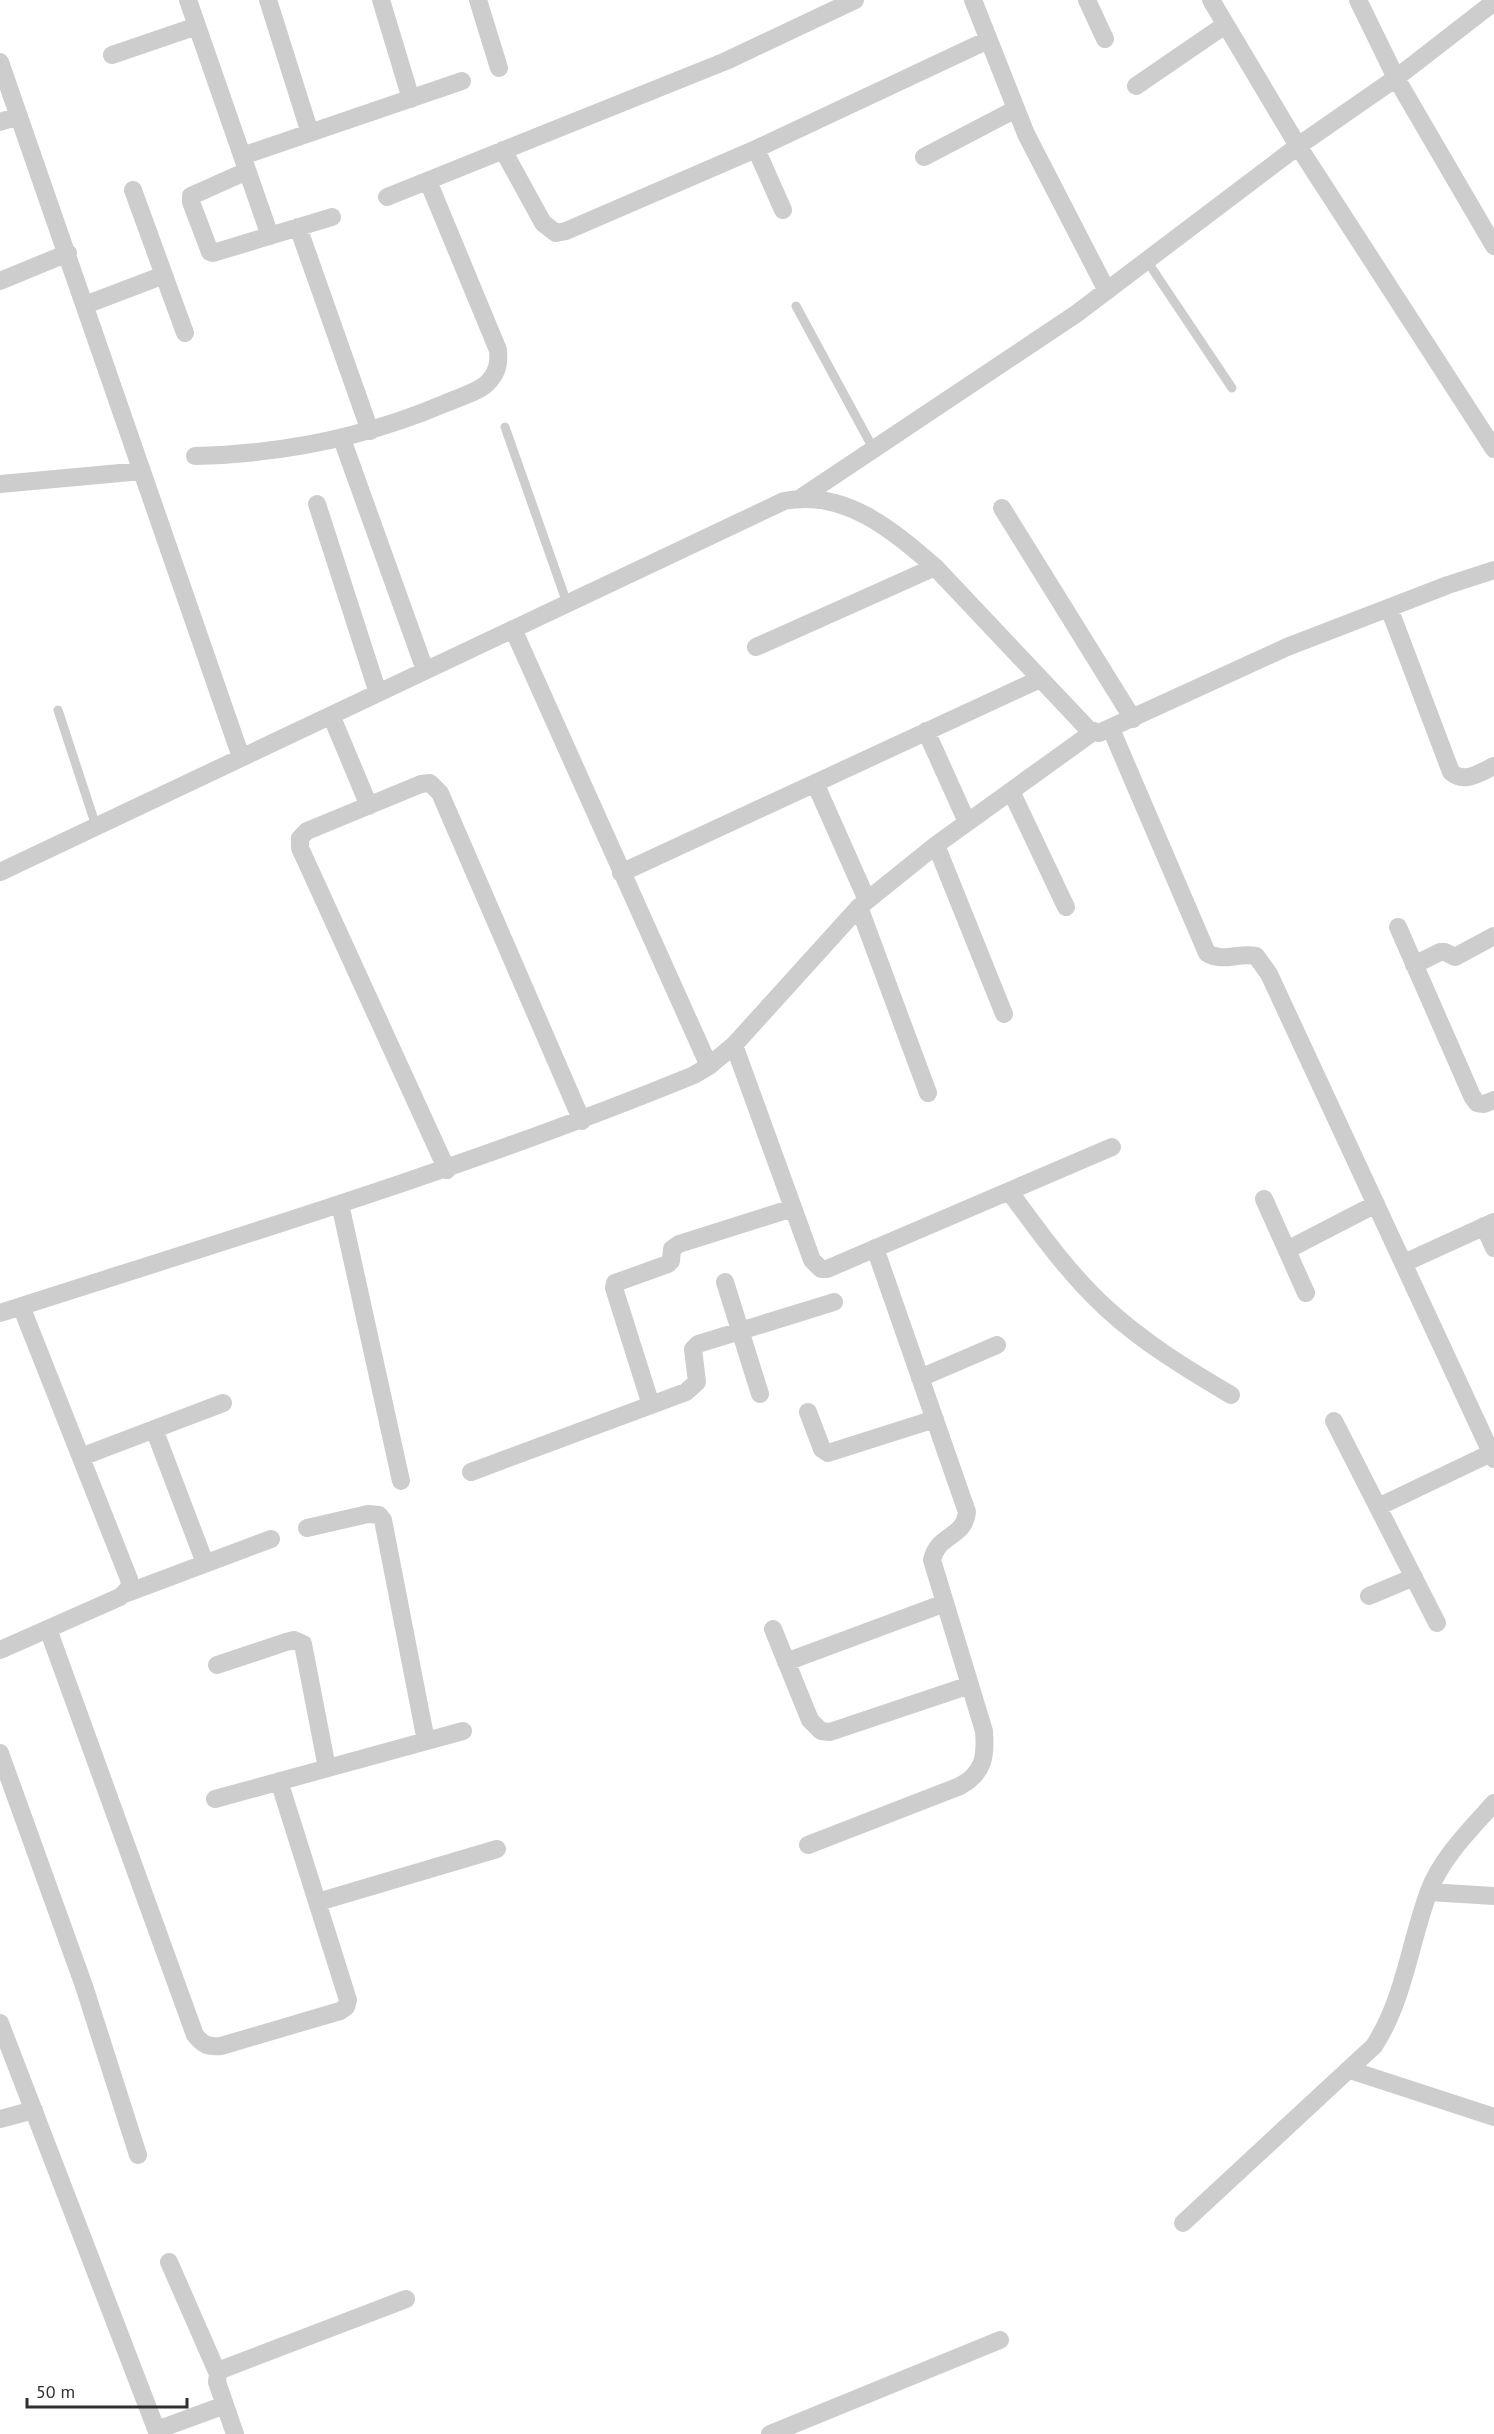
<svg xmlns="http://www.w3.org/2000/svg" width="1494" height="2434" viewBox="0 0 1494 2434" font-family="'PT Sans',sans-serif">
	<rect width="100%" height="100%" fill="#fff"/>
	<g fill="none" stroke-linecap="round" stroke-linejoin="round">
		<!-- service -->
		<path stroke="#cdcdcd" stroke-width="9" d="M1147 261 1232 388
			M796 306 874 450
			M505 427 567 603
			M58 710 96 826"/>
		<!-- minor -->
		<path stroke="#cdcdcd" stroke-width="18" d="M188 0 270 236
			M268 0 310 133
			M381 0 411 99
			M478 0 499 68
			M973 0 1026 134 1107 291
			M1087 0 1105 39
			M1211 0 1298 146 1494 449
			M1358 0 1396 78 1494 246
			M112 55 197 26
			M0 62 241 757
			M1136 86 1225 25
			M0 122 19 116
			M756 149 783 210
			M503 150 543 223 556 233 566 231 756 149 988 40
			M242 156 462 81
			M924 157 1016 109
			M247 171 191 196V202L210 252 213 253 332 217
			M133 190 185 333
			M387 197 726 61 855 0
			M298 227 370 431
			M0 281 68 253
			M85 305 164 275
			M342 439 425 670
			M195 456C283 454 364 438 446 403 459 397 481 392 490 380 498 371 499 362 498 350L428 181
			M0 484 142 471
			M802 497 1076 314 1298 146 1396 78 1494 2
			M317 504 378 693
			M1002 508 1133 719
			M1389 608 1451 772C1464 784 1479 773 1494 766
			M513 629 709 1066
			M756 647 935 567
			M331 715 369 806
			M1111 729 1207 953C1223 963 1239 952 1256 956L1269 974 1494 1459
			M926 731 967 822
			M815 783 867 900
			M1011 791 1066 907
			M936 845 1004 1014
			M0 872 784 501C845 489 892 530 935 567L1088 729 1099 733 1287 647 1448 585 1494 570
			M621 873 1040 679
			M859 907 928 1093
			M1398 927 1472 1096 1477 1103 1484 1104 1494 1100
			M1414 965 1440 952H1445L1455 957 1494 936
			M734 1045 812 1260 821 1269H827L1112 1147
			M447 1170 300 848V838L307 831 421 784 430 783 440 793 582 1121
			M1009 1191C1039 1232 1069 1274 1106 1308 1144 1343 1187 1369 1231 1395
			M1264 1199 1306 1293
			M340 1204 401 1481
			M1484 1226 1494 1248
			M1287 1250 1376 1204
			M1404 1263 1494 1222
			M725 1282 760 1394
			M0 1313C233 1238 467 1168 694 1075L709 1066 734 1045 859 907 936 845 1093 732
			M920 1378 997 1345
			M651 1405 614 1288 615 1283 668 1264 671 1261 672 1249 679 1244 793 1208
			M808 1412 822 1449 828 1453 935 1419
			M1334 1421 1437 1623
			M154 1429 205 1563
			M81 1457 223 1403
			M471 1472 686 1392 697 1382 693 1349 698 1344 834 1302
			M1378 1507 1491 1453
			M307 1528 368 1514 379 1515 383 1520 426 1741
			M127 1593 271 1539
			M1369 1596 1414 1577
			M48 1629 195 2035C203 2045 208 2047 221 2046L340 2011 346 2007 348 2000 279 1781
			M773 1629 810 1720 821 1731 830 1732 970 1685
			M0 1650 120 1597 130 1587 129 1579 21 1306
			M786 1662 945 1603
			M217 1665 286 1642 294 1640 303 1644 327 1768
			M0 1753 84 1986 138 2155
			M215 1799 463 1731
			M808 1845 960 1786C984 1773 986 1756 984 1731L932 1560C938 1533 964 1539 967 1512L875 1248
			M1429 1892 1494 1896
			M318 1902 497 1849
			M0 2023 158 2434
			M1350 2070 1494 2117
			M0 2119 34 2110
			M1183 2223 1374 2046C1404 2000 1410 1942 1429 1891 1442 1857 1470 1830 1494 1803
			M169 2262 218 2374
			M157 2430 225 2405
			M235 2434 217 2382 218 2374 223 2369 406 2299
			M770 2434 1000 2340"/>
	</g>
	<!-- scale -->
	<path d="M27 2398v9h160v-9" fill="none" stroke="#303030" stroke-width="3"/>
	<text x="36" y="2398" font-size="18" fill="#303030" stroke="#ffffff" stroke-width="4.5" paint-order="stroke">50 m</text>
</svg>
